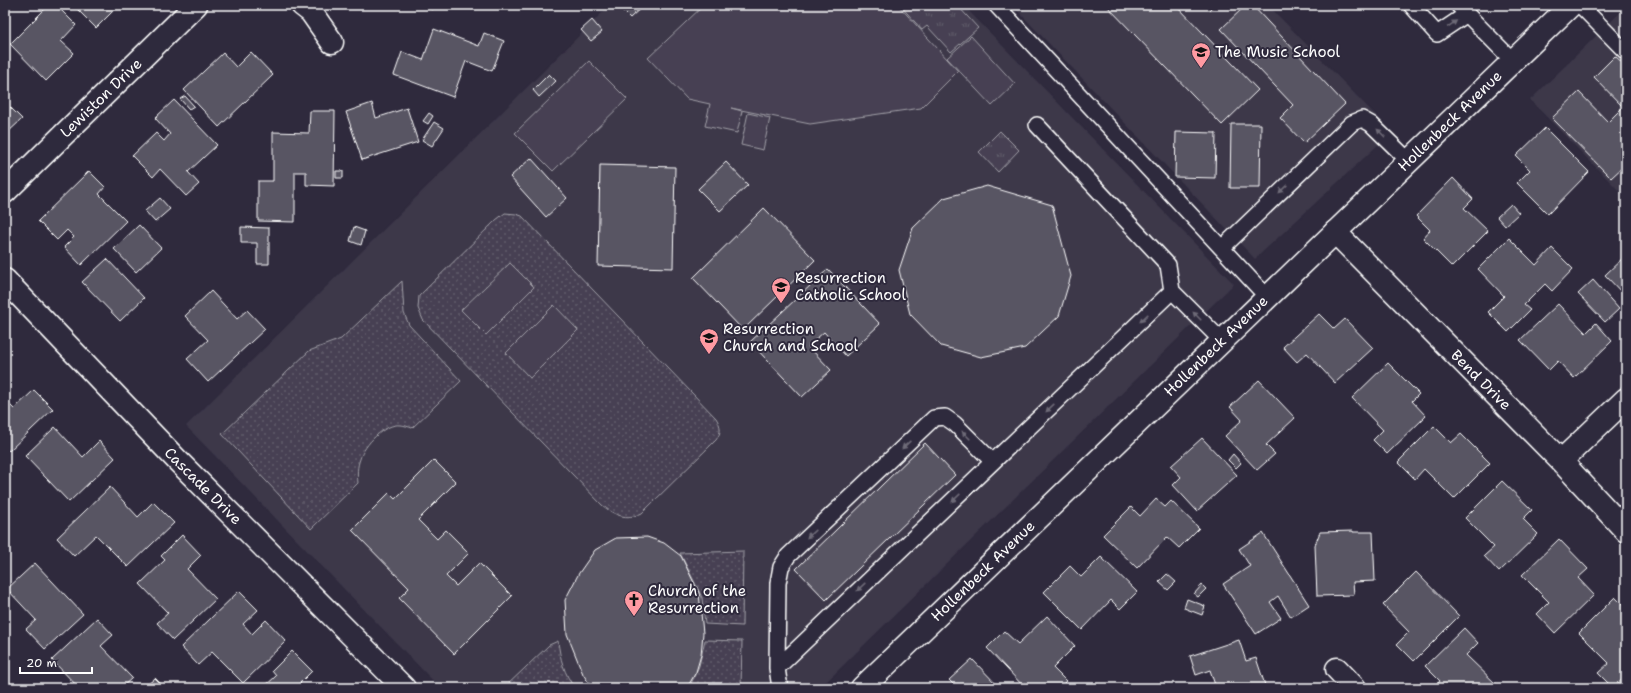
<svg xmlns="http://www.w3.org/2000/svg" width="1631" height="693" viewBox="0 0 1631 693" font-family="'Shantell Sans',sans-serif">
	<defs>
		<pattern id="grass-dots" width="8" height="8" patternUnits="userSpaceOnUse"><rect width="8" height="8" fill="#464152"/><path d="M2 2h.1M6 6h.1" fill="none" stroke="#625e6c" stroke-width="1.8" stroke-linecap="round"/></pattern>
		<pattern id="park-tufts" width="24" height="20" patternUnits="userSpaceOnUse"><rect width="24" height="20" fill="#464152"/><path d="M3 7l-1-3M5 7V3M7 7l1-3M15 17l-1-3M17 17v-4M19 17l1-3" fill="none" stroke="#625e6c"/></pattern>
	</defs>
	<rect width="100%" height="100%" fill="#2f2a3d"/>
	<filter id="ink" filterUnits="userSpaceOnUse"><feTurbulence type="fractalNoise" baseFrequency=".025" numOctaves="2"/><feDisplacementMap in="SourceGraphic" scale="8" xChannelSelector="R" yChannelSelector="G"/><feConvolveMatrix kernelMatrix="1 2 1 2 8 2 1 2 1" color-interpolation-filters="sRGB"/></filter>
	<g filter="url(#ink)">
		<!-- built -->
		<path fill="#3c3749" d="M610 5H963L1234 284 820 688H440L186 426Z
			M1012 5H1268L1392 132 1255 259Z
			M1626 7V198L1530 100Z"/>
		<!-- grass -->
		<path fill="url(#grass-dots)" stroke="#a2a0a8" d="M505 213 516 214 522 216 716 418C721 426 722 432 716 440L642 513C626 521 614 515 602 505L423 320 418 308 419 296 496 220Z
			M402 281 404 313 409 325 461 381 412 428C409 427 404 425 400 425 385 423 364 445 360 459 357 467 357 474 358 483L311 529 222 434 309 351 341 339Z
			M743 551 742 626 705 624 702 598 698 589 680 553Z
			M705 640 742 641 741 688H689L699 666Z
			M558 641C560 658 564 674 575 688H504L549 645Z"/>
		<!-- park -->
		<path fill="url(#park-tufts)" stroke="#a2a0a8" d="M900 5H957L978 28 951 52 927 26 922 30Z
			M1000 131 1019 150 998 172 979 152Z"/>
		<!-- pitch -->
		<path fill="#464152" stroke="#a2a0a8" d="M704 5H898L958 71 921 108 810 124 731 108 742 111 737 133 705 126 710 104 687 99 648 58Z
			M971 36 1015 84 992 106 947 58Z
			M589 61 627 99 553 171 515 133Z
			M748 113 770 118 763 150 741 145Z
			M510 263 534 287 486 335 461 310Z
			M554 305 578 330 530 378 506 353Z"/>
		<!-- building -->
		<path fill="#595564" stroke="#fff" d="M49 5H56L76 25 61 41 74 53 46 81 10 44Z
			M73 5H111L115 9 96 28Z
			M427 5H437L432 10Z
			M617 5H644L630 18Z
			M1106 5H1176L1258 90 1222 125Z
			M1204 5H1214L1209 10Z
			M1246 5H1252L1345 104 1304 143 1280 118 1293 105 1221 29Z
			M592 20 602 32 591 41 581 30Z
			M434 29 479 46 484 33 504 41 492 71 466 61 453 97 394 75 402 52 423 60Z
			M251 52 273 75 219 127 184 90 223 53 236 67Z
			M1615 56 1626 66V164L1611 178 1552 118 1579 92 1608 122 1623 107 1594 77Z
			M549 74 556 81 539 97 533 90Z
			M185 96 194 106 189 109 180 99Z
			M174 100 217 145 188 172 199 184 186 196 160 169 153 177 132 156 156 133 164 141 170 134 155 118Z
			M5 102 22 119 5 135Z
			M372 103 376 118 407 108 418 142 362 160 346 112Z
			M310 111H335L334 186 306 185V172H295V222L258 221V181H273V132L309 133Z
			M429 113 433 116 428 124 423 121Z
			M434 122 444 128 432 146 422 140Z
			M1231 124H1261L1260 188H1230Z
			M1545 128 1589 172 1548 214 1517 183 1530 170 1516 156Z
			M1176 132 1216 133 1215 178 1175 177Z
			M531 158 567 198 546 217 510 177Z
			M726 162 748 185 720 211 698 189Z
			M600 165 675 167 673 268 598 266Z
			M89 171 105 187 99 194 126 221 81 265 64 247 74 237 67 230 57 240 38 221Z
			M336 171H343V178H336Z
			M1453 178 1473 199 1464 208 1488 231 1452 267 1423 238 1430 230 1416 216Z
			M987 186 1052 205 1071 276 1059 316 1025 348 981 357 941 346 910 314 899 270 913 228 944 198Z
			M160 198 170 209 155 222 145 211Z
			M1511 204 1519 213 1505 226 1497 217Z
			M764 208 815 260 743 330 693 278Z
			M139 225 161 248 136 272 114 249Z
			M241 227 269 228V264H257V243H241Z
			M354 227 365 231 361 245 350 241Z
			M1509 238 1536 265 1552 248 1573 269 1552 291 1545 284 1524 305 1530 310 1508 332 1488 312 1504 296 1478 269Z
			M1626 255V297L1605 275Z
			M107 259 144 298 120 321 82 282Z
			M828 269 880 324 846 356 824 332 808 346 831 370 802 397 750 342Z
			M1593 280 1619 309 1605 322 1578 294Z
			M211 291 237 319 247 310 265 329 208 382 187 359 208 340 185 316Z
			M1558 304 1586 333 1596 323 1612 341 1574 378 1558 361 1549 370 1520 340Z
			M1319 314 1334 329 1345 319 1373 348 1335 383 1307 353 1297 362 1283 347Z
			M1388 363 1419 394 1412 401 1426 416 1387 454 1373 440 1383 430 1352 398Z
			M1259 380 1295 418 1266 445 1275 454 1257 470 1225 436 1242 420 1230 407Z
			M34 390 53 409 9 451 5 447V400L14 409Z
			M1434 426 1451 443 1461 434 1490 463 1454 499 1424 469 1415 479 1398 462Z
			M55 427 83 457 99 441 115 458 69 502 25 456Z
			M1202 438 1237 475 1197 511 1173 485 1181 477 1171 466Z
			M925 443 955 475 826 600 796 569Z
			M1233 454 1241 463 1236 468 1228 460Z
			M434 460 456 482 418 520 437 539 446 530 469 553 446 576 456 586 479 563 512 596 454 654 399 598 409 588 352 530 389 493 395 499Z
			M1502 481 1532 510 1523 519 1538 534 1499 572 1484 556 1494 547 1465 518Z
			M110 487 138 517 153 502 174 523 128 567 96 535 74 556 57 538Z
			M1156 499 1165 507 1171 501 1199 528 1179 548 1167 537 1137 568 1103 535 1131 507 1140 516Z
			M1353 531V532H1373L1375 581 1353 582 1354 595 1317 596 1315 545 1320 532Z
			M1263 533 1309 605 1291 617 1278 596 1270 602 1281 618 1256 634 1223 584 1250 566 1239 549Z
			M182 535 201 555 187 569 216 599 173 640 157 623 168 613 140 584 165 560 161 556Z
			M647 537 664 543 681 556 699 593 703 633 701 655 696 672 687 688H592L583 674 567 634 565 600 579 573 595 550 616 538Z
			M1559 539 1588 569 1578 578 1594 595 1555 633 1537 614 1549 602 1522 575Z
			M1101 557 1137 592 1120 609 1111 600 1082 630 1044 592 1070 566 1081 577Z
			M35 563 83 614 45 649 26 629 36 620 7 589Z
			M1416 572 1459 616 1414 661 1397 644 1409 632 1383 605Z
			M1167 574 1176 582 1168 590 1159 582Z
			M1202 585 1206 589 1198 597 1194 594Z
			M239 591 258 610 243 624 252 634 266 620 286 641 243 683 212 652 198 665 181 647Z
			M1615 597 1626 608V676L1613 688 1598 673 1609 663 1579 633Z
			M1187 599 1205 606 1202 615 1184 608Z
			M1047 616 1075 646 1053 668 1066 681 1059 688H1025L987 648 1004 631 1018 644Z
			M97 618 113 635 101 646 132 678 121 688H79L52 660Z
			M1464 628 1478 643 1466 655 1498 686 1496 688H1434L1440 681 1425 666Z
			M1239 640 1246 661 1256 658 1266 688H1216L1210 670 1196 675 1190 656Z
			M292 651 312 671 298 685 301 688H263L276 676 272 671Z
			M972 659 1000 688H957L949 680Z
			M155 678 165 688H144Z"/>
		<g fill="none" stroke-linecap="round" stroke-linejoin="round">
			<!-- lane casing -->
			<g stroke="#fff" stroke-width="18">
				<path id="lane" d="M996 5 1267 297
					M1411 5 1437 34 1467 14
					M1458 5 1513 61
					M1580 5 1626 52
					M1037 125 1168 265 1172 291 1222 341
					M1222 248 1352 123 1362 119 1371 124 1409 161
					M777 668 778 583 781 567 788 556 934 418 945 417 955 424 993 462
					M780 688 777 668 1172 291"/>
			</g>
			<!-- street casing -->
			<g stroke="#fff" stroke-width="25">
				<path id="street" d="M302 5 311 12 332 42
					M5 192 196 5
					M1335 232 1561 461 1626 531
					M5 280 178 461 404 688
					M1561 461 1626 399
					M1337 669 1355 688"/>
			</g>
			<!-- secondary casing -->
			<g stroke="#fff" stroke-width="25">
				<path id="secondary" d="M862 688 1571 5"/>
			</g>
			<!-- lane -->
			<use href="#lane" stroke="#2f2a3d" stroke-width="15"/>
			<!-- street -->
			<use href="#street" stroke="#2f2a3d" stroke-width="22"/>
			<!-- secondary -->
			<use href="#secondary" stroke="#2f2a3d" stroke-width="22"/>
		</g>
		<!-- one-way arrows -->
		<defs><path id="oneway-solid" d="M-6-.8H1V-3.2L6.5 0L1 3.2V.8H-6Z"/></defs>
		<g fill="#6d6a77">
			<use href="#oneway-solid" transform="translate(1452 24) rotate(-35)"/>
			<use href="#oneway-solid" transform="translate(1381 133) rotate(-135)"/>
			<use href="#oneway-solid" transform="translate(1283 189) rotate(136)"/>
			<use href="#oneway-solid" transform="translate(1197 316) rotate(-135)"/>
			<use href="#oneway-solid" transform="translate(1144 318) rotate(136)"/>
			<use href="#oneway-solid" transform="translate(1050 408) rotate(136)"/>
			<use href="#oneway-solid" transform="translate(966 435) rotate(-135)"/>
			<use href="#oneway-solid" transform="translate(906 445) rotate(137)"/>
			<use href="#oneway-solid" transform="translate(956 498) rotate(136)"/>
			<use href="#oneway-solid" transform="translate(811 534) rotate(137)"/>
			<use href="#oneway-solid" transform="translate(861 587) rotate(136)"/>
		</g>
	</g>
	<!-- icons -->
	<defs>
		<g id="school-pin" transform="scale(1)"><path d="M0 17L-7.5 6A9.5 9.5 0 1 1 7.5 6Z" fill="#ff9aa2" stroke="#2f2a3d"/><path d="M0-5L7-2L0 1L-7-2ZM-4 1L0 2.5L4 1V4Q0 6-4 4Z" fill="#111"/></g>
		<g id="church-pin" transform="scale(1)"><path d="M0 17L-7.5 6A9.5 9.5 0 1 1 7.5 6Z" fill="#ff9aa2" stroke="#2f2a3d"/><path d="M-1.2-6h2.4v3.5h3.3v2.4h-3.3V6h-2.4V-.1h-3.3v-2.4h3.3Z" fill="#111"/></g>
	</defs>
	<g fill-rule="evenodd">
		<use href="#school-pin" x="1201" y="52"/>
		<use href="#school-pin" x="781" y="287"/>
		<use href="#school-pin" x="709" y="338"/>
		<use href="#church-pin" x="634" y="600"/>
	</g>
	<g text-anchor="middle" stroke-width="4" stroke-linejoin="round" paint-order="stroke">
		<!-- poi labels -->
		<g font-size="15" fill="#fff" stroke="#2f2a3d" text-anchor="start">
			<text x="1215" y="57">The Music School</text>
			<text x="795" y="283">Resurrection<tspan x="795" dy="17">Catholic School</tspan></text>
			<text x="723" y="334">Resurrection<tspan x="723" dy="17">Church and School</tspan></text>
			<text x="648" y="596">Church of the<tspan x="648" dy="17">Resurrection</tspan></text>
		</g>
		<!-- street labels -->
		<g font-size="15" fill="#fff" stroke="#2f2a3d">
			<text transform="translate(101 98) rotate(-44)" y="5">Lewiston Drive</text>
			<text transform="translate(1450 121) rotate(-44)" y="5">Hollenbeck Avenue</text>
			<text transform="translate(1216 346) rotate(-44)" y="5">Hollenbeck Avenue</text>
			<text transform="translate(1481 380) rotate(45)" y="5">Bend Drive</text>
			<text transform="translate(203 486) rotate(45)" y="5">Cascade Drive</text>
			<text transform="translate(983 571) rotate(-44)" y="5">Hollenbeck Avenue</text>
		</g>
	</g>
	<!-- margin -->
	<rect width="1631" height="693" fill="none" stroke="#2f2a3d" stroke-width="20"/>
	<rect x="10" y="10" width="1611" height="673" fill="none" stroke="#fff" stroke-width="1.5" filter="url(#ink)"/>
	<!-- scale -->
	<path d="M20 667v6h72v-6" fill="none" stroke="#ffffff" stroke-width="2"/>
	<text x="26" y="667" font-size="12" fill="#ffffff" stroke="#2f2a3d" stroke-width="3" paint-order="stroke">20 m</text>
</svg>
